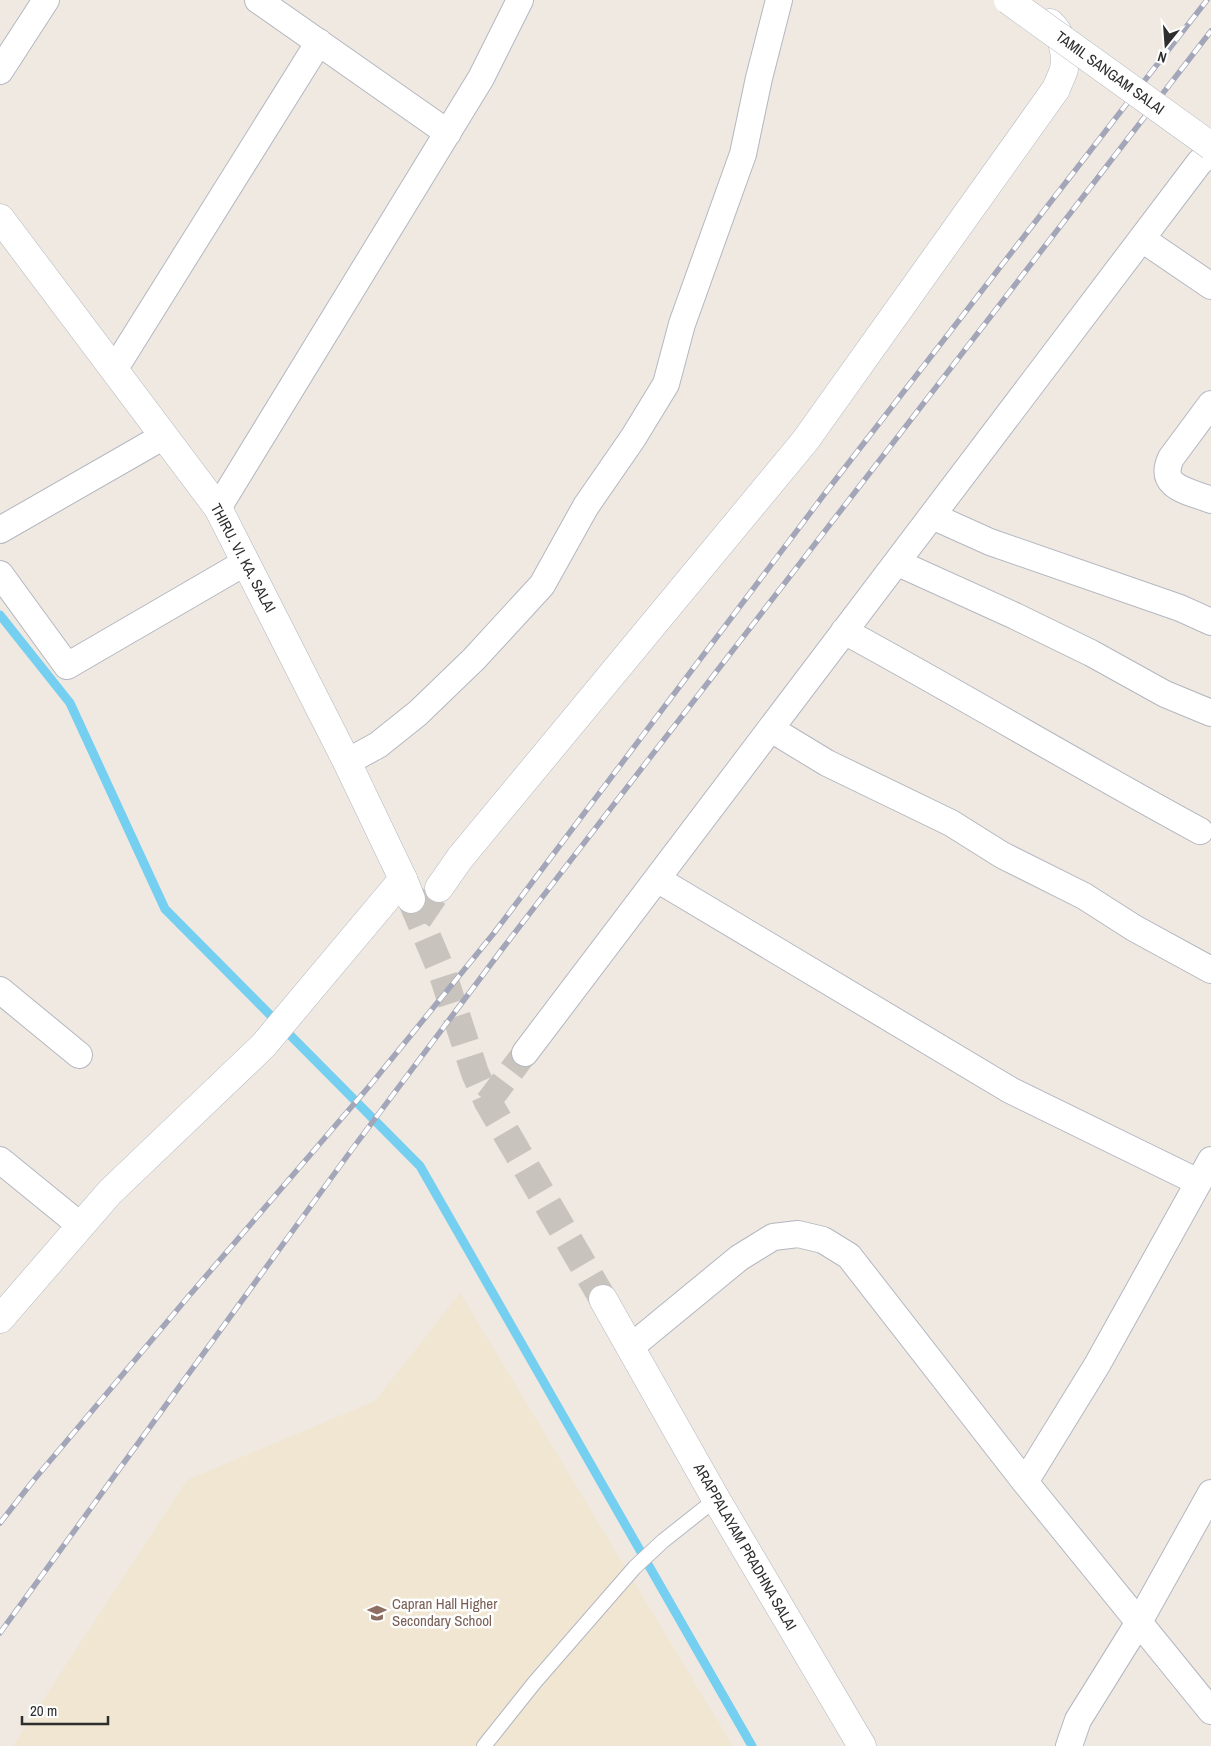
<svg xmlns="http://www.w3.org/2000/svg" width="1211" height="1746" viewBox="0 0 1211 1746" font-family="'Archivo Narrow',sans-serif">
	<rect width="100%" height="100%" fill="#efe9e1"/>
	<!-- education -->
	<path fill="#f0e6d1" d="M460 1293 733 1746H13L187 1480 375 1401Z"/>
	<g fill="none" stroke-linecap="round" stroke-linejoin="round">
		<!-- stream -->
		<path stroke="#75cff0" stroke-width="9" d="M0 615 70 703 165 909 420 1166 752 1746"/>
		<!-- minor-tunnel -->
		<path stroke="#c8c4bd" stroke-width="26" stroke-dasharray="26 13" stroke-linecap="butt" d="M488 1102 525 1053"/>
		<!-- tertiary-tunnel -->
		<path stroke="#c8c4bd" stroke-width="28" stroke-dasharray="28 14" stroke-linecap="butt" d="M418 919 439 888"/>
		<!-- secondary-tunnel -->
		<path stroke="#c8c4bd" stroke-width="28" stroke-dasharray="28 14" stroke-linecap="butt" d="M411 899 442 972 475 1073 488 1102 603 1299"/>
		<!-- service casing -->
		<g stroke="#b4b7c1" stroke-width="16">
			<path id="service" d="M484 1746 535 1682 635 1567 663 1541 716 1499"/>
		</g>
		<!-- minor casing -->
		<g stroke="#b4b7c1" stroke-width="28">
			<path id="minor" d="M258 0 448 133
				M0 71 46 0
				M1142 239 1211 286
				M114 370 319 42
				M1211 404 1171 458C1157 488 1189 491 1211 500
				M218 508 481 78 520 0
				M932 516 990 542 1180 608 1211 622
				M0 530 164 436
				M898 563 1015 616 1091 653 1165 694 1211 713
				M0 574 67 666 246 562
				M844 631C964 696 1080 766 1200 831
				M771 729 827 763 951 823 1002 855 1084 896 1134 928 1211 970
				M347 762 378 745 418 713 474 659 542 585 586 506 633 438 666 384 682 324 743 154 759 78 779 0
				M657 879 1010 1090 1198 1182
				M0 990 79 1055
				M525 1053 1199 163 1211 151
				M0 1160 81 1226
				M632 1346 739 1258 773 1237 798 1234 823 1240 849 1256 1025 1482 1211 1711
				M1025 1482 1097 1365 1211 1160
				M1069 1746 1078 1720 1139 1622 1211 1493"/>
		</g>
		<!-- tertiary casing -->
		<g stroke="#b4b7c1" stroke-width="29">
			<path id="tertiary" d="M439 888 460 858 805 441 1056 89C1058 83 1062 76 1064 69 1067 54 1062 33 1050 23
				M0 1319 110 1192 263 1046 403 879"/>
		</g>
		<!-- secondary casing -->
		<g stroke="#b4b7c1" stroke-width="29">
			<path id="secondary" d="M0 218 218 508 347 762 403 879 411 899
				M603 1299 716 1499 862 1746"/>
		</g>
		<!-- service -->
		<use href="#service" stroke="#fff" stroke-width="14"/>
		<!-- minor -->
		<use href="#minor" stroke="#fff" stroke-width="26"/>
		<!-- tertiary -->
		<use href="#tertiary" stroke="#fff" stroke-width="28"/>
		<!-- secondary -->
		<use href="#secondary" stroke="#fff" stroke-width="28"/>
		<!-- rail casing -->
		<g stroke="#a3a6b8" stroke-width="5.5">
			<path id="rail" d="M0 1523 33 1481 188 1297 372 1083 494 933 826 492 1207 0
				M0 1633 353 1148 503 948 1211 31"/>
		</g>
		<!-- rail -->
		<use href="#rail" stroke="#fff" stroke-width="4" stroke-dasharray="11" stroke-linecap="butt"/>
		<!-- secondary-bridge casing -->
		<g stroke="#b4b7c1" stroke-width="29" stroke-linecap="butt">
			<path id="secondary-bridge" d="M1008 0 1211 146"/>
		</g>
		<!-- secondary-bridge -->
		<use href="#secondary-bridge" stroke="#fff" stroke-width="28"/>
	</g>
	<!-- icons -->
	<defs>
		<g id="school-bare" transform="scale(1.5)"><path d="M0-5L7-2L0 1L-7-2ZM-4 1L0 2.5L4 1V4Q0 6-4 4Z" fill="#8d6e63" stroke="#fff" stroke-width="2.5" paint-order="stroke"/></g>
	</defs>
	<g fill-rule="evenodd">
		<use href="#school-bare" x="377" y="1613"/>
	</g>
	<g text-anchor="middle" stroke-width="5" stroke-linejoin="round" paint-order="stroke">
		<!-- street labels -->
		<g font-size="15" fill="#2e2e2e" stroke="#fff">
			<text transform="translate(1110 73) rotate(36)" y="5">TAMIL SANGAM SALAI</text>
			<text transform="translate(243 558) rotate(62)" y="5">THIRU. VI. KA. SALAI</text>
			<text transform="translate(745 1547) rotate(60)" y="5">ARAPPALAYAM PRADHNA SALAI</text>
		</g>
		<!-- education labels -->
		<g font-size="15" fill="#785e54" stroke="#fff" text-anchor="start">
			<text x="392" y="1609">Capran Hall Higher<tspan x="392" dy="17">Secondary School</tspan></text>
		</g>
	</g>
	<!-- north arrow -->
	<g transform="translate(1166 45) rotate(197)" stroke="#ffffff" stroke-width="4" paint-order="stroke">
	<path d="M0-4L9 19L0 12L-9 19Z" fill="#2e2e2e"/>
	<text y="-8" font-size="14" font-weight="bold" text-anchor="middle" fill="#2e2e2e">N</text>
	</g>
	<!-- scale -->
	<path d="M22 1716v8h86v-8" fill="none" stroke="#2e2e2e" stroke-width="2.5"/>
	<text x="30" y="1716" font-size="15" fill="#2e2e2e" stroke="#ffffff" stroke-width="4" paint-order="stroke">20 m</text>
</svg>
